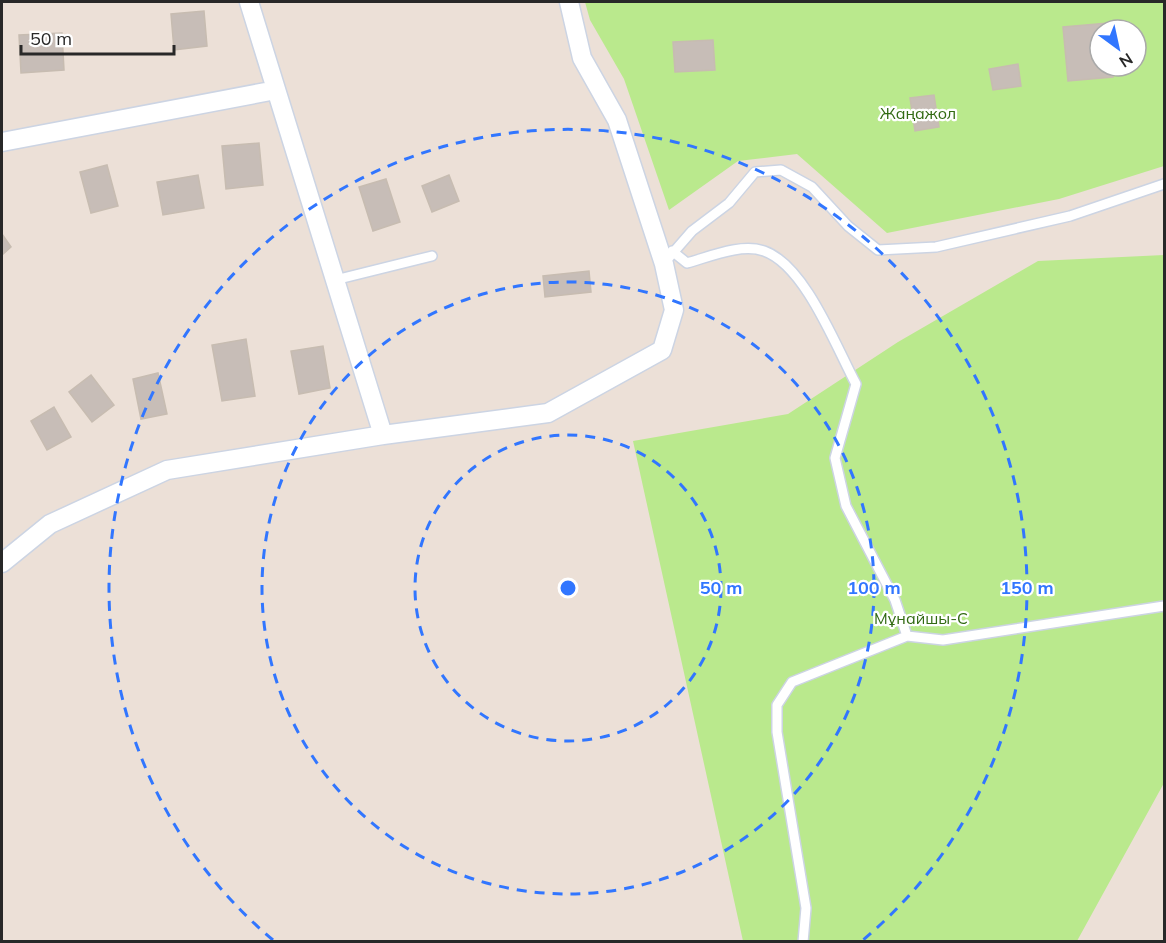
<svg xmlns="http://www.w3.org/2000/svg" width="1166" height="943" viewBox="0 0 1166 943" font-family="Mulish,sans-serif">
	<rect width="100%" height="100%" fill="#ece0d7"/>
	<!-- green -->
	<path fill="#bae98d" fill-rule="evenodd" d="M585 2H1164V166L1059 199 887 233 797 154 738 161 669 210 624 79 590 20ZM1100 30H1136V66H1100Z
		M1164 255V783L1077 941H743L633 441 788 414 898 342 1038 261Z"/>
	<!-- building -->
	<path fill="#c7bdb7" stroke="#c7bcb1" stroke-width="1.5" d="M204 11 207 46 174 50 171 14Z
		M1108 23 1109 30H1100V66H1112L1113 77 1068 81 1063 27Z
		M62 33 64 70 21 73 19 35Z
		M713 40 715 70 675 72 673 42Z
		M1018 64 1021 86 993 90 989 69Z
		M934 95 939 127 915 131 910 98Z
		M259 143 263 185 226 189 222 146Z
		M107 165 118 206 91 213 80 172Z
		M198 175 204 208 163 215 157 182Z
		M449 175 459 201 432 212 422 186Z
		M386 179 400 222 373 231 359 187Z
		M2 234 11 247 2 255Z
		M589 271 591 292 545 297 543 276Z
		M246 339 255 396 222 401 212 345Z
		M323 346 330 388 299 394 291 351Z
		M158 373 167 414 141 419 133 379Z
		M91 375 114 405 92 422 69 392Z
		M54 407 71 437 47 450 31 421Z"/>
	<g fill="none" stroke-linecap="round" stroke-linejoin="round">
		<!-- service casing -->
		<g stroke="#ccd4e3" stroke-width="12">
			<path id="service" d="M672 251 687 263C709 257 741 243 764 251 805 265 836 347 856 384L835 458 846 506 895 600 907 636
				M665 262 692 231 729 203 755 172 781 170 812 187 848 226 878 250 936 247 1070 216 1164 184
				M335 280 432 256
				M803 942 806 908 777 732V705L792 682 907 636 943 640 1164 606"/>
		</g>
		<!-- minor casing -->
		<g stroke="#ccd4e3" stroke-width="21">
			<path id="minor" d="M249 2 383 435
				M2 142 276 90
				M2 563 50 524 167 470 383 435 548 413 662 350 674 310 664 264 617 120 582 58 569 2"/>
		</g>
		<!-- service -->
		<use href="#service" stroke="#fff" stroke-width="9"/>
		<!-- minor -->
		<use href="#minor" stroke="#fff" stroke-width="18"/>
	</g>
	<!-- distance rings -->
	<g fill="none" stroke="#3176ff" stroke-width="3" stroke-dasharray="10 8">
		<circle cx="568" cy="588" r="153"/>
		<circle cx="568" cy="588" r="306"/>
		<path d="M273 940A459 459 0 1 1 863 940"/>
	</g>
	<g text-anchor="middle" stroke-width="4.5" stroke-linejoin="round" paint-order="stroke">
		<!-- park labels -->
		<g font-size="16" fill="#316a12" stroke="#fff">
			<text x="918" y="119">Жаңажол</text>
			<text x="921" y="624">Мұнайшы-С</text>
		</g>
	</g>
	<circle cx="568" cy="588" r="9" fill="#3176ff" stroke="#fff" stroke-width="3"/>
	<g font-size="18" text-anchor="middle" font-weight="bold" fill="#3176ff" stroke="#fff" stroke-width="4.5" stroke-linejoin="round" paint-order="stroke">
		<text x="721" y="594">50 m</text>
		<text x="874" y="594">100 m</text>
		<text x="1027" y="594">150 m</text>
	</g>
	<!-- border -->
	<rect width="1166" height="943" fill="none" stroke="#282828" stroke-width="6"/>
	<!-- north arrow -->
	<g transform="translate(1118 48) rotate(147)"><circle r="28" fill="#ffffff" stroke="#a9a9a9" stroke-width="1.5"/>
	<path d="M0-4.5L10 22L0 15L-10 22Z" fill="#3176ff"/>
	<text y="-9" font-size="16" font-weight="bold" text-anchor="middle" fill="#282828">N</text>
	</g>
	<!-- scale -->
	<path d="M21 45v9h153v-9" fill="none" stroke="#282828" stroke-width="3"/>
	<text x="30" y="45" font-size="18" fill="#282828" stroke="#ffffff" stroke-width="4.5" paint-order="stroke">50 m</text>
</svg>
